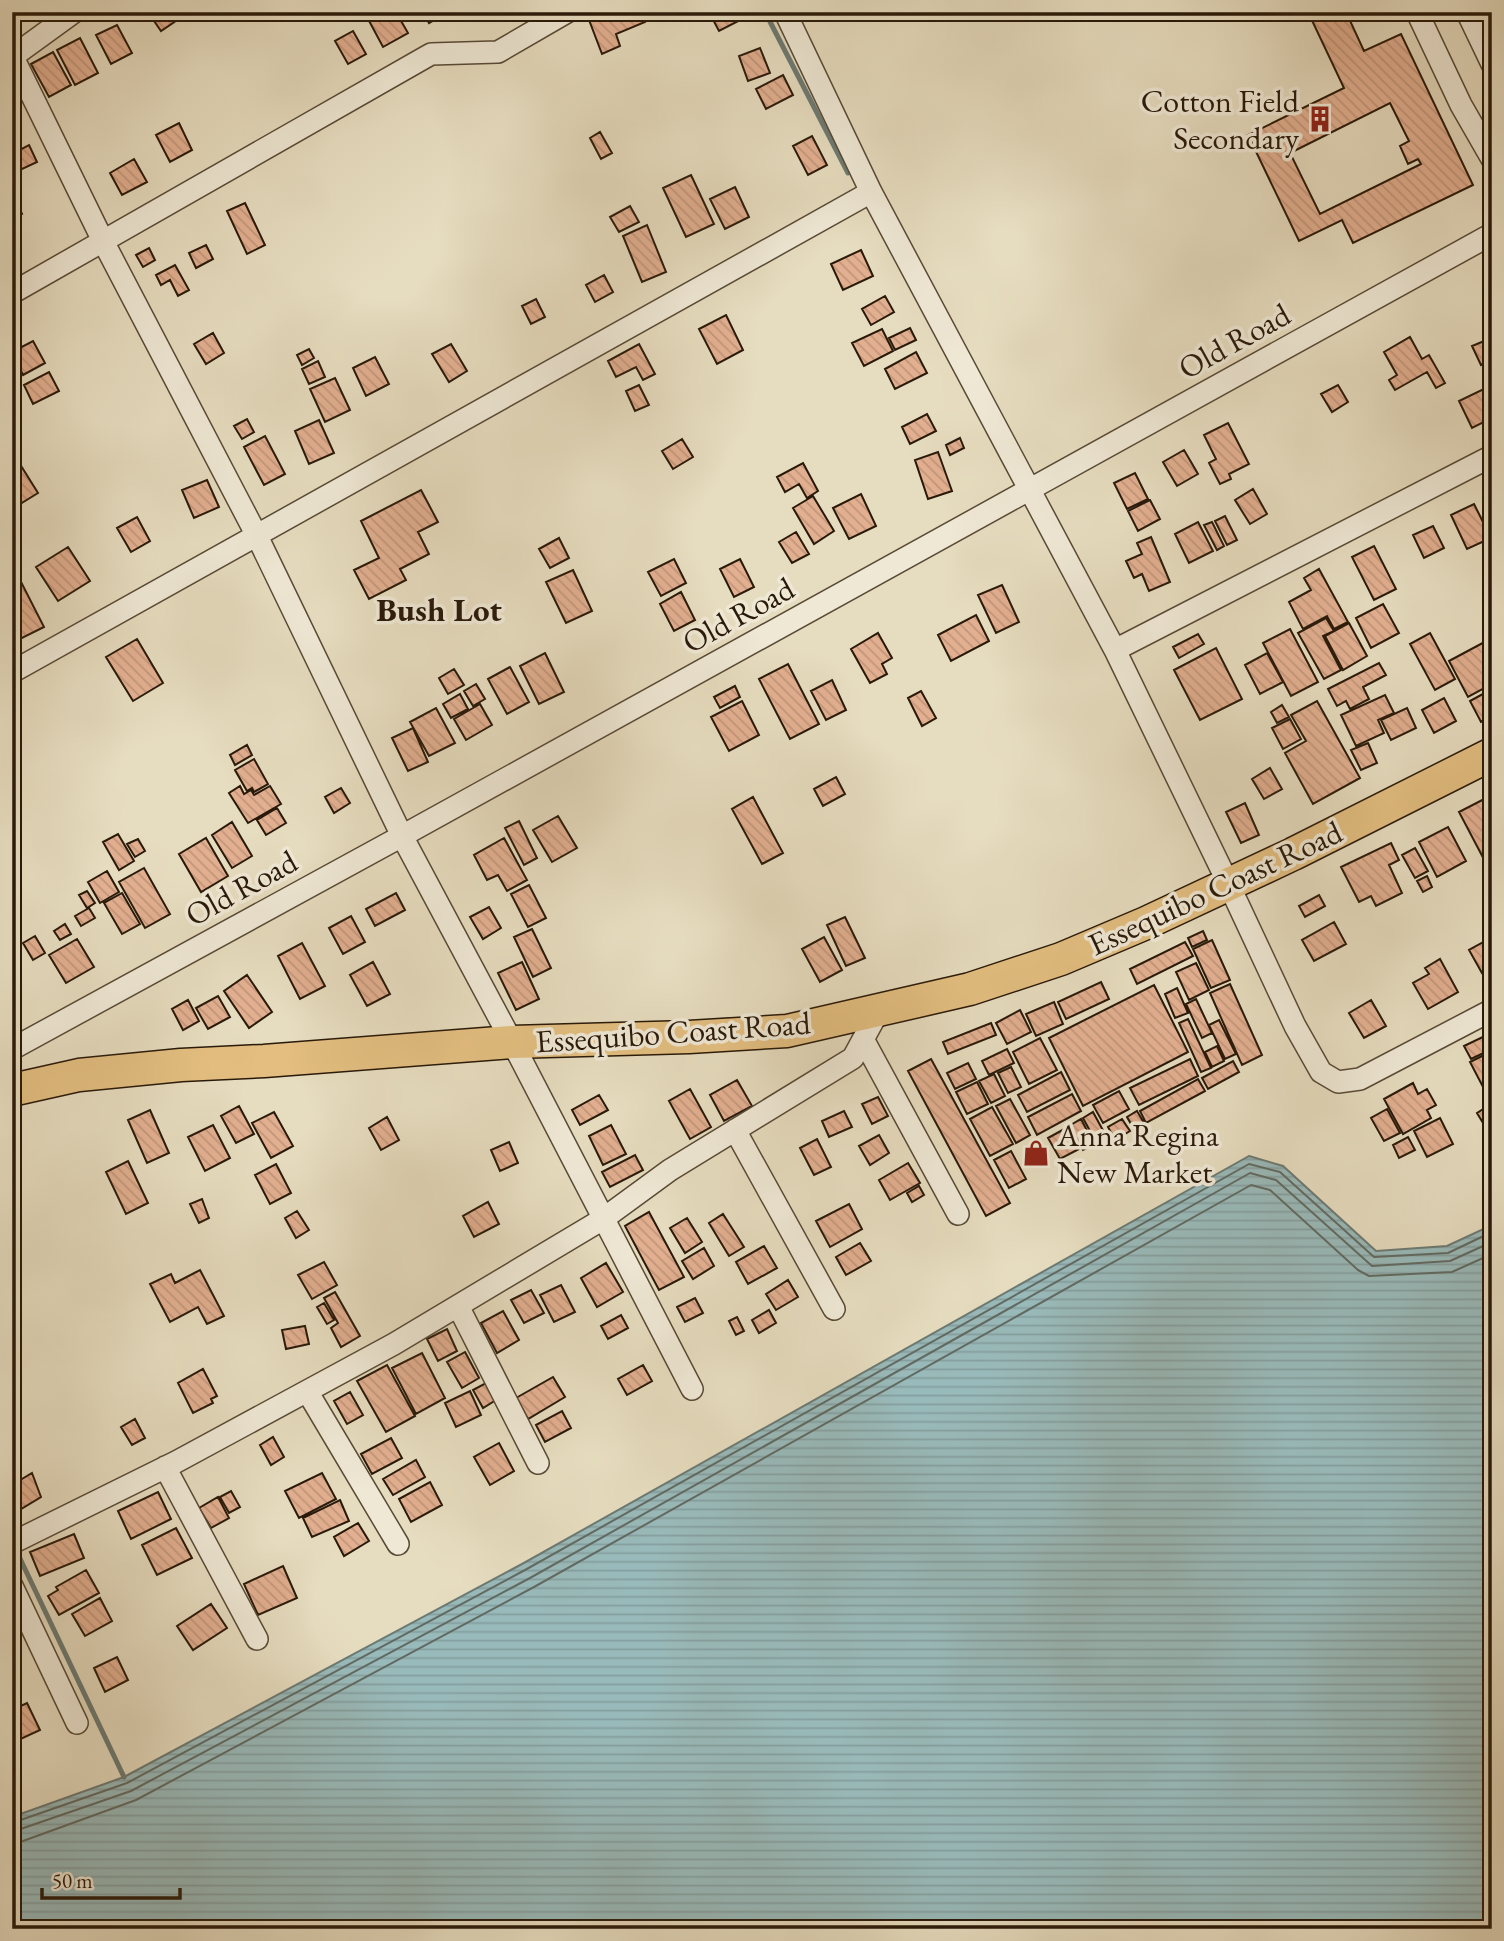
<svg xmlns="http://www.w3.org/2000/svg" width="1504" height="1941" viewBox="0 0 1504 1941" font-family="'EB Garamond',serif">
	<defs>
		<pattern id="water-rules" width="6" height="5" patternUnits="userSpaceOnUse" patternTransform="scale(1.75)"><rect width="6" height="5" fill="#99baba"/><path d="M0 2.5h6" fill="none" stroke="#849f9f"/></pattern>
		<pattern id="building-back-hatch" width="6" height="6" patternUnits="userSpaceOnUse" patternTransform="scale(1.75)"><rect width="6" height="6" fill="#e2af90"/><path d="M-1 5l2 2M0 0l6 6M5-1l2 2" fill="none" stroke="#c2967b"/></pattern>
	</defs>
	<rect width="100%" height="100%" fill="#e6dcbf"/>
	<filter id="stains"><feTurbulence type="fractalNoise" baseFrequency=".00286" numOctaves="4"/><feColorMatrix values="0 0 0 0 .2 0 0 0 0 .09 0 0 0 0 .02 0 0 0 .5 -.17"/></filter>
	<radialGradient id="worn" r=".72"><stop offset=".6" stop-color="#630" stop-opacity="0"/><stop offset="1" stop-color="#630" stop-opacity=".3"/></radialGradient>
	<!-- water -->
	<path fill="url(#water-rules)" stroke="#6c7a73" stroke-width="2" d="M1249 1156 1283 1166 1376 1251 1447 1246 1492 1225V1929H12V1817L124 1777 522 1564Z"/>
	<g fill="none" stroke-linecap="round" stroke-linejoin="round">
		<!-- shore -->
		<path stroke="#616a62" stroke-width="2" d="M12 1823 127 1783 525 1570 1249 1164 1280 1172 1374 1257 1448 1253 1492 1232
			M12 1832 131 1791 530 1578 1250 1173 1276 1180 1372 1266 1450 1261 1492 1242
			M12 1842 23 1841 136 1800 534 1587 1251 1185 1270 1190 1358 1270 1369 1276 1452 1272 1492 1254"/>
		<!-- stream -->
		<path stroke="#6c7a73" stroke-width="5" d="M765 12 848 173
			M15 1548 124 1777"/>
	</g>
	<!-- building -->
	<path fill="url(#building-back-hatch)" stroke="#291909" stroke-width="2" fill-rule="evenodd" d="M148 12H189L161 31Z
		M375 12H396L408 33 383 47 367 17Z
		M423 12H445L446 13 429 23Z
		M586 12H641L645 22 616 34 620 46 602 54Z
		M709 12H743L746 17 719 31Z
		M1308 12H1346L1364 51 1401 34 1473 185 1353 243 1342 220 1299 241 1248 135 1344 88ZM1390 103 1409 141 1400 146 1408 164 1418 159 1421 164 1320 214 1290 153Z
		M117 25 132 53 111 64 96 35Z
		M353 31 366 54 348 64 335 41Z
		M80 38 98 73 75 85 57 50Z
		M760 48 770 73 748 81 739 56Z
		M53 52 71 85 49 97 31 64Z
		M783 75 793 95 766 109 756 89Z
		M179 123 192 150 170 162 156 135Z
		M600 132 612 153 601 159 590 138Z
		M812 136 827 165 808 175 793 146Z
		M29 145 37 162 20 170 12 154Z
		M134 159 147 182 122 195 110 173Z
		M691 175 714 224 686 237 663 188Z
		M735 187 749 217 725 229 710 199Z
		M15 197 22 214 12 218V198Z
		M245 203 265 245 247 254 227 211Z
		M630 206 639 222 619 232 610 217Z
		M647 225 666 272 642 282 623 236Z
		M206 245 213 259 196 268 189 253Z
		M149 248 155 260 143 267 136 255Z
		M861 250 873 276 843 290 831 264Z
		M175 265 189 290 178 296 170 280 161 285 156 275Z
		M604 275 613 292 595 302 586 285Z
		M885 296 894 312 871 325 862 309Z
		M536 299 545 317 531 324 522 306Z
		M726 315 743 350 717 364 699 329Z
		M910 328 916 340 895 350 889 338Z
		M882 329 893 351 864 366 852 343Z
		M213 333 224 353 206 364 194 344Z
		M1410 337 1422 359 1429 355 1445 383 1436 388 1427 372 1395 390 1389 380 1397 375 1384 352Z
		M1489 339 1492 354 1486 357 1488 361 1481 365 1472 346Z
		M33 341 45 363 23 375 12 352Z
		M451 344 467 371 449 382 432 354Z
		M639 344 655 374 643 380 636 367 616 377 608 361Z
		M309 349 314 358 302 365 297 355Z
		M916 352 927 373 895 389 885 369Z
		M375 357 389 384 366 396 353 368Z
		M318 361 325 377 309 384 302 369Z
		M49 372 59 391 33 404 24 385Z
		M335 378 350 410 325 422 310 389Z
		M639 385 649 405 635 411 626 391Z
		M1338 385 1348 402 1332 412 1321 394Z
		M1492 385V418L1472 428 1459 401Z
		M927 414 936 431 910 444 902 427Z
		M247 419 254 432 242 439 234 426Z
		M319 420 334 453 309 464 295 431Z
		M1228 423 1249 464 1229 474 1231 479 1220 484 1209 463 1216 459 1204 435Z
		M265 436 285 474 264 485 244 447Z
		M960 438 964 448 950 455 946 445Z
		M682 439 693 457 673 469 662 451Z
		M1184 450 1198 474 1177 486 1163 462Z
		M938 452 952 491 928 499 915 460Z
		M18 461 38 493 12 509V464Z
		M803 463 818 491 807 498 799 484 785 492 777 477Z
		M1135 473 1148 499 1127 509 1114 483Z
		M207 480 219 507 194 518 182 490Z
		M1253 489 1267 514 1250 524 1235 500Z
		M421 490 438 522 418 532 429 554 400 569 406 580 369 599 354 570 379 558 361 521Z
		M861 494 876 526 849 539 833 508Z
		M813 496 834 531 814 544 793 508Z
		M1150 500 1160 519 1138 531 1128 511Z
		M1474 504 1491 538 1467 549 1451 515Z
		M1225 516 1237 540 1227 545 1215 521Z
		M137 517 150 541 131 552 117 528Z
		M1198 522 1213 551 1189 563 1175 534Z
		M1212 522 1224 546 1217 550 1204 525Z
		M1433 526 1444 548 1424 558 1413 535Z
		M796 532 809 554 792 563 779 542Z
		M1151 537 1170 582 1149 591 1142 574 1134 578 1126 561 1142 554 1137 543Z
		M559 538 569 558 550 568 539 549Z
		M1374 546 1396 589 1374 600 1352 557Z
		M68 547 90 581 58 601 36 567Z
		M674 559 686 583 661 596 648 572Z
		M740 559 754 587 734 597 720 569Z
		M1319 569 1348 622 1334 629 1327 616 1303 629 1289 602 1311 590 1304 578Z
		M573 570 592 611 566 623 546 582Z
		M19 578 44 627 12 643V582Z
		M1002 585 1019 622 996 633 978 595Z
		M681 592 695 620 674 631 660 604Z
		M1383 604 1399 633 1371 648 1356 618Z
		M976 615 989 641 951 661 938 635Z
		M1326 618 1334 631 1323 636 1341 670 1324 679 1298 633Z
		M1349 623 1367 656 1343 670 1325 636Z
		M1290 629 1318 682 1291 696 1263 643Z
		M878 633 892 658 882 664 887 674 870 683 851 649Z
		M1430 633 1455 679 1435 690 1410 644Z
		M1198 634 1204 644 1179 658 1173 647Z
		M1492 638V684L1468 697 1449 661Z
		M137 639 163 683 133 701 106 657Z
		M1216 648 1242 699 1200 720 1174 670Z
		M545 653 564 692 539 704 520 666Z
		M1267 653 1283 682 1260 694 1245 665Z
		M1379 663 1386 675 1363 687 1369 699 1350 709 1346 701 1337 706 1328 689Z
		M788 664 819 724 790 739 759 679Z
		M510 667 529 702 507 714 488 679Z
		M454 669 464 685 448 694 439 678Z
		M832 680 846 710 826 720 811 691Z
		M476 684 485 699 473 706 464 691Z
		M735 686 740 697 720 708 714 697Z
		M1492 689V716L1481 722 1470 701Z
		M921 691 936 718 922 726 908 698Z
		M460 694 468 709 451 718 443 704Z
		M1385 695 1394 713 1378 720 1384 733 1356 746 1341 715Z
		M1444 698 1456 721 1434 733 1422 710Z
		M742 701 759 735 729 751 711 717Z
		M1317 701 1360 778 1313 804 1285 753 1306 741 1291 715Z
		M480 704 492 725 466 740 454 719Z
		M1282 705 1289 717 1277 723 1271 712Z
		M436 708 455 743 429 756 410 722Z
		M1407 708 1416 728 1391 740 1381 720Z
		M1290 719 1301 739 1283 749 1272 728Z
		M413 728 428 762 408 771 392 738Z
		M1368 743 1377 763 1361 770 1351 750Z
		M247 745 252 755 235 765 230 755Z
		M254 759 268 784 254 792 252 788 247 791 235 770Z
		M1270 768 1282 789 1264 799 1252 779Z
		M836 777 845 794 823 806 814 789Z
		M240 786 244 794 251 790 254 795 270 786 281 804 248 823 229 793Z
		M341 788 350 803 334 813 325 797Z
		M1492 795V866L1488 867 1459 812Z
		M753 797 783 853 762 864 732 809Z
		M1245 803 1259 835 1241 843 1226 812Z
		M277 808 286 823 266 835 257 820Z
		M558 816 577 848 552 862 533 830Z
		M519 821 537 858 524 865 505 828Z
		M232 822 252 856 232 868 212 835Z
		M1448 827 1466 861 1437 877 1419 842Z
		M118 834 134 861 119 870 103 842Z
		M206 838 228 876 201 892 179 854Z
		M504 838 527 880 507 891 498 875 487 880 474 855Z
		M138 839 145 851 135 857 127 844Z
		M1391 843 1399 860 1389 865 1402 893 1376 906 1371 896 1359 902 1341 867Z
		M1415 848 1428 871 1415 878 1402 855Z
		M144 868 170 914 145 928 119 882Z
		M107 871 119 892 100 903 88 882Z
		M1427 876 1432 887 1423 892 1417 881Z
		M529 885 546 918 528 927 511 894Z
		M87 891 95 903 87 908 79 895Z
		M122 893 140 924 122 934 104 903Z
		M396 893 405 910 375 926 366 909Z
		M1319 895 1325 906 1305 917 1299 906Z
		M489 907 501 928 483 939 470 917Z
		M89 908 95 918 81 926 75 916Z
		M351 916 365 942 343 954 329 928Z
		M845 917 865 958 846 966 827 925Z
		M1334 922 1346 944 1314 961 1302 940Z
		M65 924 71 934 60 940 54 931Z
		M532 929 551 968 533 977 514 937Z
		M1203 931 1207 940 1192 947 1188 938Z
		M35 936 45 953 33 960 23 943Z
		M824 937 842 970 820 982 802 949Z
		M77 939 94 967 66 983 49 955Z
		M1212 940 1230 980 1211 988 1193 949Z
		M1487 940 1492 948V967L1482 973 1469 950Z
		M1185 942 1193 956 1137 984 1130 969Z
		M302 943 325 986 300 999 278 956Z
		M1440 959 1458 992 1428 1009 1413 983 1429 974 1425 968Z
		M373 962 390 994 367 1006 350 975Z
		M522 962 539 999 516 1010 498 973Z
		M1196 963 1209 990 1189 1000 1176 972Z
		M247 975 272 1012 249 1028 224 991Z
		M1101 982 1109 999 1066 1019 1058 1002Z
		M1230 984 1262 1055 1242 1065 1210 993Z
		M1154 985 1188 1052 1083 1106 1049 1038Z
		M1177 988 1188 1013 1175 1018 1165 994Z
		M218 996 230 1017 208 1029 196 1008Z
		M1196 999 1212 1033 1202 1038 1186 1004Z
		M188 1000 199 1021 183 1030 172 1009Z
		M1371 1000 1386 1026 1364 1038 1349 1013Z
		M1054 1002 1063 1024 1036 1036 1026 1014Z
		M1020 1010 1031 1032 1007 1044 996 1023Z
		M1188 1019 1211 1068 1201 1072 1179 1023Z
		M1219 1020 1236 1054 1225 1059 1209 1025Z
		M991 1023 996 1035 948 1054 943 1042Z
		M1491 1033 1492 1049 1471 1059 1464 1046Z
		M1040 1038 1057 1070 1029 1084 1013 1052Z
		M1217 1046 1224 1061 1212 1067 1205 1052Z
		M1007 1049 1014 1063 989 1075 982 1061Z
		M1492 1051V1082L1483 1087 1470 1062Z
		M931 1059 1010 1203 986 1216 908 1071Z
		M1190 1059 1198 1076 1139 1105 1130 1088Z
		M1233 1061 1239 1072 1208 1089 1202 1078Z
		M968 1063 976 1079 955 1089 947 1073Z
		M1011 1067 1021 1087 1008 1093 998 1073Z
		M1061 1072 1070 1090 1027 1112 1018 1095Z
		M994 1074 1005 1096 991 1103 979 1081Z
		M1198 1079 1205 1091 1146 1123 1140 1111Z
		M737 1080 752 1106 724 1121 710 1095Z
		M977 1082 988 1104 967 1114 956 1092Z
		M1413 1083 1418 1094 1427 1089 1436 1105 1427 1110 1431 1118 1403 1134 1384 1099Z
		M690 1089 711 1127 690 1139 669 1101Z
		M1119 1091 1129 1109 1103 1123 1093 1105Z
		M1072 1094 1081 1111 1037 1135 1028 1117Z
		M599 1095 608 1110 580 1125 572 1110Z
		M878 1097 888 1116 872 1124 862 1104Z
		M1010 1099 1030 1135 1016 1143 996 1106Z
		M1491 1104 1492 1135 1491 1136 1477 1113Z
		M239 1106 254 1134 236 1143 221 1116Z
		M992 1107 1013 1144 990 1156 970 1119Z
		M1387 1109 1400 1133 1384 1141 1371 1118Z
		M150 1110 169 1153 147 1163 128 1120Z
		M844 1111 852 1127 829 1137 822 1121Z
		M1137 1111 1144 1123 1134 1129 1127 1117Z
		M274 1112 293 1146 271 1158 252 1123Z
		M1093 1112 1106 1136 1096 1142 1083 1118Z
		M387 1117 399 1140 381 1150 369 1128Z
		M1440 1118 1453 1144 1427 1157 1414 1131Z
		M1081 1119 1094 1144 1083 1150 1069 1126Z
		M1122 1119 1130 1131 1115 1140 1108 1127Z
		M213 1125 230 1158 205 1171 188 1137Z
		M611 1125 626 1154 603 1165 589 1136Z
		M1068 1127 1079 1149 1060 1159 1048 1138Z
		M879 1135 889 1153 870 1165 859 1146Z
		M1408 1137 1415 1150 1399 1158 1393 1145Z
		M817 1139 831 1167 814 1175 800 1148Z
		M509 1142 518 1163 500 1171 491 1150Z
		M1011 1151 1026 1179 1009 1188 994 1160Z
		M635 1155 643 1170 610 1187 602 1172Z
		M128 1161 148 1203 126 1214 106 1172Z
		M908 1163 920 1183 890 1200 879 1180Z
		M276 1164 291 1193 270 1204 255 1175Z
		M919 1186 924 1195 912 1202 907 1193Z
		M202 1199 209 1218 199 1223 190 1204Z
		M488 1202 499 1224 474 1237 463 1216Z
		M849 1204 862 1229 830 1247 816 1221Z
		M297 1211 309 1230 296 1238 285 1218Z
		M649 1212 684 1277 659 1290 625 1226Z
		M723 1214 744 1247 729 1256 709 1223Z
		M687 1218 702 1242 685 1253 670 1228Z
		M860 1243 871 1261 846 1275 836 1257Z
		M764 1246 777 1268 748 1284 736 1262Z
		M704 1248 714 1266 693 1279 682 1261Z
		M324 1262 337 1285 312 1299 298 1275Z
		M606 1263 623 1292 597 1307 581 1278Z
		M200 1270 224 1316 207 1324 198 1307 170 1322 150 1284 171 1274 175 1283Z
		M788 1280 798 1297 776 1310 766 1294Z
		M561 1285 575 1312 554 1322 540 1295Z
		M531 1290 544 1313 524 1323 511 1300Z
		M335 1292 360 1336 341 1347 331 1328 338 1323 324 1298Z
		M695 1298 703 1313 685 1322 677 1307Z
		M324 1303 334 1320 327 1324 317 1307Z
		M769 1310 776 1323 759 1333 752 1320Z
		M503 1311 519 1340 497 1353 481 1323Z
		M621 1315 628 1328 608 1339 601 1326Z
		M737 1317 744 1331 736 1335 729 1321Z
		M305 1326 309 1344 286 1349 282 1330Z
		M447 1329 457 1351 438 1361 427 1339Z
		M465 1352 479 1378 462 1388 447 1362Z
		M422 1353 445 1398 416 1414 392 1368Z
		M387 1365 415 1416 386 1432 357 1381Z
		M643 1365 652 1381 627 1395 618 1379Z
		M203 1369 217 1396 211 1399 213 1403 193 1413 178 1383Z
		M553 1377 565 1397 528 1419 516 1398Z
		M486 1383 496 1400 483 1408 473 1390Z
		M470 1391 481 1415 456 1427 445 1403Z
		M350 1392 363 1415 347 1424 334 1401Z
		M562 1411 571 1428 545 1442 536 1425Z
		M135 1419 145 1438 132 1445 121 1427Z
		M273 1437 284 1457 271 1465 260 1445Z
		M391 1438 402 1458 372 1474 361 1454Z
		M499 1443 514 1471 490 1485 474 1457Z
		M416 1460 425 1477 393 1495 383 1479Z
		M32 1473 41 1497 16 1512 12 1504V1485Z
		M322 1473 336 1499 299 1518 285 1491Z
		M430 1482 442 1505 411 1522 399 1499Z
		M231 1491 240 1507 229 1513 220 1497Z
		M158 1492 171 1519 131 1539 118 1511Z
		M218 1497 229 1518 211 1528 199 1508Z
		M340 1500 349 1521 312 1537 303 1518Z
		M358 1523 369 1541 344 1556 334 1537Z
		M176 1528 192 1558 157 1575 142 1545Z
		M74 1534 84 1558 40 1576 30 1552Z
		M283 1566 297 1598 258 1615 244 1584Z
		M86 1570 99 1593 59 1615 48 1596 58 1590 56 1587Z
		M100 1598 112 1621 85 1636 72 1614Z
		M211 1604 227 1628 193 1650 177 1626Z
		M117 1657 128 1680 105 1692 94 1668Z
		M27 1703 40 1730 12 1743V1710Z"/>
	<g fill="none" stroke-linecap="round" stroke-linejoin="round">
		<!-- minor casing -->
		<g stroke="#584a36" stroke-width="24">
			<path id="minor" d="M785 12 871 192 1115 650 1229 885 1295 1026 1321 1072 1338 1082 1360 1079 1492 1010
				M1417 12 1461 105 1492 159
				M1468 14 1492 64
				M12 57 74 12
				M13 57 104 243 257 536 402 836 512 1042 692 1389
				M12 293 431 54 498 52 567 12
				M1115 650 1492 456
				M12 672 871 192
				M863 1039 958 1214
				M12 1049 402 836 1492 234
				M735 1130 834 1309
				M458 1306 538 1463
				M307 1391 398 1544
				M165 1467 257 1639
				M12 1543 176 1462 394 1344 603 1219 670 1170 853 1058 879 1010
				M12 1586 77 1723"/>
		</g>
		<!-- primary casing -->
		<g stroke="#291909" stroke-width="35">
			<path id="primary" d="M12 1090 79 1075 181 1065 264 1061 512 1042 689 1037 787 1031 970 989 1061 959 1146 923 1293 854 1492 754"/>
		</g>
		<!-- minor -->
		<use href="#minor" stroke="#efe8d5" stroke-width="21"/>
		<!-- primary -->
		<use href="#primary" stroke="#e3be80" stroke-width="32"/>
	</g>
	<!-- icons -->
	<defs>
		<g id="building-bare" transform="scale(2.1)"><path d="M-4-6H4V6H1V3H-1V6H-4ZM-2.5-4.3h1.7v1.8h-1.7ZM.8-4.3h1.7v1.8H.8ZM-2.5-1h1.7V.8h-1.7ZM.8-1h1.7V.8H.8Z" fill="#8f2418" stroke="#efe8d5" stroke-width="2.5" paint-order="stroke"/></g>
		<g id="shop-bare" transform="scale(2.1)"><path d="M-5-2.5h2.3a2.7 3.5 0 0 1 5.4 0H5L5.5 6h-11ZM-1.5-2.5h3a1.5 2.3 0 0 0-3 0Z" fill="#8f2418" stroke="#efe8d5" stroke-width="2.5" paint-order="stroke"/></g>
	</defs>
	<g fill-rule="evenodd">
		<use href="#building-bare" x="1320" y="119"/>
		<use href="#shop-bare" x="1036" y="1153"/>
	</g>
	<g text-anchor="middle" stroke-width="7" stroke-linejoin="round" paint-order="stroke">
		<!-- poi labels -->
		<g font-size="32" fill="#291909" stroke="#efe8d5" text-anchor="end">
			<text x="1299" y="112">Cotton Field<tspan x="1299" dy="37">Secondary</tspan></text>
			<text x="1057" y="1146" text-anchor="start">Anna Regina<tspan x="1057" dy="37">New Market</tspan></text>
		</g>
		<!-- street labels -->
		<g font-size="32" fill="#291909" stroke="#efe8d5">
			<text transform="translate(1234 341) rotate(-29)" y="11">Old Road</text>
			<text transform="translate(738 615) rotate(-29)" y="11">Old Road</text>
			<text transform="translate(241 888) rotate(-29)" y="11">Old Road</text>
			<text transform="translate(1215 888) rotate(-25)" y="11">Essequibo Coast Road</text>
			<text transform="translate(673 1032) rotate(-4)" y="11">Essequibo Coast Road</text>
		</g>
		<!-- neighbourhood labels -->
		<g font-size="33" font-weight="bold" fill="#291909" stroke="#efe8d5">
			<text x="439" y="621">Bush Lot</text>
		</g>
	</g>
	<!-- margin -->
	<rect width="1504" height="1941" fill="none" stroke="#e6dcbf" stroke-width="42"/>
	<rect x="14" y="14" width="1476" height="1913" fill="none" stroke="#291909" stroke-width="3.5"/>
	<rect x="21" y="21" width="1462" height="1899" fill="none" stroke="#291909" stroke-width="2"/>
	<!-- scale -->
	<path d="M42 1888v10h138v-10" fill="none" stroke="#291909" stroke-width="3.5"/>
	<text x="52" y="1888" font-size="21" fill="#291909" stroke="#efe8d5" stroke-width="5" paint-order="stroke">50 m</text>
	<rect width="100%" height="100%" filter="url(#stains)"/>
	<rect width="100%" height="100%" fill="url(#worn)"/>
</svg>
